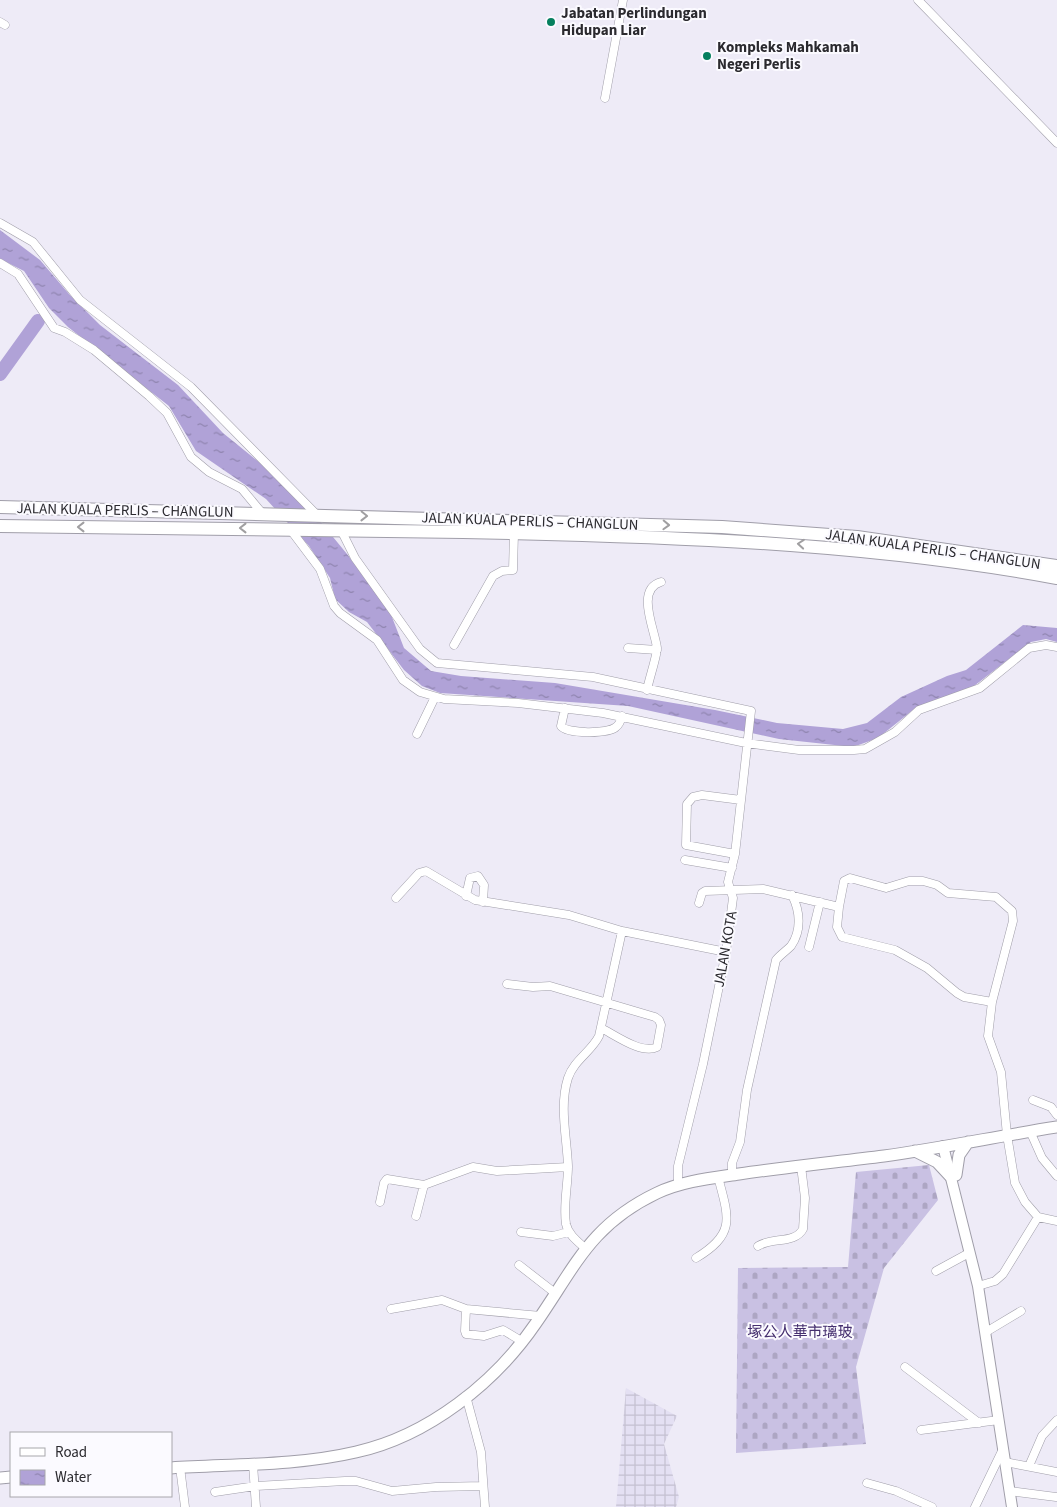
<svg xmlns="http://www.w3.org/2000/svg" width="1057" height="1507" viewBox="0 0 1057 1507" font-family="'Source Sans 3','Noto Sans SC',sans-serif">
	<defs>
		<pattern id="industrial-grid" width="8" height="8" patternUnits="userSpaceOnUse" patternTransform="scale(1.25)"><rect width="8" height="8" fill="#e4e0f3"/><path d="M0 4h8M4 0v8" fill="none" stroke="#c4c0d1"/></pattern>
		<pattern id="cemetery-stones" width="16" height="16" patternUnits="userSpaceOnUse" patternTransform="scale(1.25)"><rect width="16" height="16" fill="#c9c1e3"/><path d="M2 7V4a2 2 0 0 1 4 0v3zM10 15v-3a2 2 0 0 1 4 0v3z" fill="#ada6c3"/></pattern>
		<pattern id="water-ripples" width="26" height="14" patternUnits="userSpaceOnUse" patternTransform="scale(1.25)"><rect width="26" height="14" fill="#b0a2d7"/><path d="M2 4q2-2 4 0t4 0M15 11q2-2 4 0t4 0" fill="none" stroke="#8f84af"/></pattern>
	</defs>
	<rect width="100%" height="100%" fill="#eeebf7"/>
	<!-- industrial -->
	<path fill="url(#industrial-grid)" d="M626 1388 677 1416 664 1444 679 1497 676 1507H616Z"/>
	<!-- cemetery -->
	<path fill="url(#cemetery-stones)" d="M929 1165 938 1200 884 1268 856 1367 866 1444 736 1453 738 1268 848 1267 856 1172Z"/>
	<!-- water -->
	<path fill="url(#water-ripples)" d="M0 230 40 260 69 294 100 325 178 385 223 433 270 471 290 493 319 520 347 554 390 612 404 648 431 671 461 676 555 683 715 710 777 723 843 729 867 723 901 697 947 676 966 670 1023 625 1057 628V642L1046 639 1031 642 974 686 913 710 878 738 853 747 779 739 628 706 440 693 422 686 404 670 367 622 349 612 335 599 330 578 309 546 266 499 196 451 169 406 68 327 49 308 24 271 0 259Z"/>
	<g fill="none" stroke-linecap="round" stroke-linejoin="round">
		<!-- river -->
		<path stroke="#b0a2d7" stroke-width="14" d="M0 374 38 321"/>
		<!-- minor casing -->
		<g stroke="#a09ea9" stroke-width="9">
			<path id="minor" d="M918 0 1057 143
				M0 22 5 25
				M605 98 623 0
				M0 223 33 242 80 300 191 387 317 515
				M0 263 18 274 54 328 65 332 94 350 149 396 167 413 191 457 209 472 242 489 262 513
				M290 529 320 569 334 606 340 613 377 640 403 680 420 692 444 699 518 703 603 713 746 743 799 750H854L865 749 895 732 919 710 980 688 1029 648 1046 645 1057 647
				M341 530 355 558 420 649 437 663 593 677 751 711 735 854 728 882 733 898 726 952 703 1064 678 1166V1185
				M454 645 493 576 502 571 513 570 514 533
				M628 648 657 650
				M647 690C649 679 657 656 657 648 655 630 635 589 661 582
				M565 708 561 726C567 734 608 734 616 727 620 724 621 720 622 716
				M417 734 435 697
				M735 854 686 845 687 804 693 797 702 795 741 800
				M685 860 732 868
				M466 896 470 878 478 876 484 885 483 902
				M396 898 419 873 426 871 475 900 569 915 622 931 726 952
				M699 903 702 893 705 891 763 889 839 907 837 927 842 937 895 950 927 968 957 993 964 997 992 1002
				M839 907 844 881 850 878 886 888 909 881H923L937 885 948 893 996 897 1012 911 1013 921 992 1002 988 1036 1001 1072 1007 1135 1015 1183 1025 1202 1038 1217 1057 1221
				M809 947 820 902
				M507 984 533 987 550 986 655 1017 659 1020 661 1025 657 1047C642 1055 615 1035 601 1028
				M1033 1100 1051 1107 1057 1115
				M1030 1131 1042 1158 1057 1176
				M732 1175V1163L740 1142 747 1090 776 960C780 955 786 951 791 946 802 930 800 911 792 895
				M380 1202 384 1183 387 1179 424 1185
				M416 1216 424 1185 473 1167 497 1171 568 1167
				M521 1232 553 1236 569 1232
				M758 1246C772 1237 795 1244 803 1229L805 1198 801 1166
				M585 1248C577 1241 568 1234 566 1224 563 1206 568 1185 568 1166 567 1138 559 1106 568 1078 574 1060 591 1052 599 1036L622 931
				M696 1258C736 1234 729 1218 718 1177
				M519 1265 555 1293
				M936 1271 969 1253
				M978 1286 995 1281 1003 1274 1038 1217
				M391 1309 442 1300 466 1309 541 1316
				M466 1309 465 1331 466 1334 484 1336 503 1330 523 1342
				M986 1332 1021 1311
				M905 1367 979 1423
				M466 1396 481 1452 485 1507
				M921 1430 999 1420
				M1005 1462 1057 1472
				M253 1464 256 1507
				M1029 1466 1042 1436 1057 1420
				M180 1467 185 1507
				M867 1483 896 1491 932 1507
				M1009 1491 1056 1497
				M215 1492 256 1486 345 1481H356L392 1491 436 1487 483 1486
				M975 1507 1003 1449"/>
		</g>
		<!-- tertiary casing -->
		<g stroke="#a09ea9" stroke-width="12">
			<path id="tertiary" d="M943 1146 978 1286 1012 1507"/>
		</g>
		<!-- secondary casing -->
		<g stroke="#a09ea9" stroke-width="13">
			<path id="secondary" d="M915 1151 937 1162 950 1176
				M956 1175 959 1155 968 1142
				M171 1468C232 1464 296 1466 356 1452 428 1436 495 1383 536 1323 575 1267 590 1225 657 1193 682 1181 712 1178 739 1174 787 1167 836 1162 884 1156 942 1148 999 1136 1057 1127
				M0 1478 11 1477"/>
		</g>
		<!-- trunk casing -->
		<g stroke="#a09ea9" stroke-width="14">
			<path id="trunk" d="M0 507 722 527 857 537 1057 566
				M0 526C154 528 309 530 463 532 662 536 861 542 1057 578"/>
		</g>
		<!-- minor -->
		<use href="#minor" stroke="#fff" stroke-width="8"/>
		<!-- tertiary -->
		<use href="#tertiary" stroke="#fff" stroke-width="10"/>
		<!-- secondary -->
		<use href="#secondary" stroke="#fff" stroke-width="11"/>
		<!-- trunk -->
		<use href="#trunk" stroke="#fff" stroke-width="12"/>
	</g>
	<!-- one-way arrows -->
	<defs><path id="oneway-chevron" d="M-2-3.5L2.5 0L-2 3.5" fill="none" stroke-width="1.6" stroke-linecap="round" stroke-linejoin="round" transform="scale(1.25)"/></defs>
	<g stroke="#a09fa1">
		<use href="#oneway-chevron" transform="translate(364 516) rotate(1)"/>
		<use href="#oneway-chevron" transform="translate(666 525) rotate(2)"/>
		<use href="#oneway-chevron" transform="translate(81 527) rotate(-180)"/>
		<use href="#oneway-chevron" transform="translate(243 528) rotate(-180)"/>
		<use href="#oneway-chevron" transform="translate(801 544) rotate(-175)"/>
	</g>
	<!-- markers -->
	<g fill="#057f5e" stroke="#fbfaff" stroke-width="2">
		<circle cx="551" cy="22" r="5"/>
		<circle cx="707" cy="56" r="5"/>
	</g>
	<g text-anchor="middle" stroke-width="4" stroke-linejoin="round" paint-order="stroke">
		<!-- poi labels -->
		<g font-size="15" font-weight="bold" fill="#2b2a2f" stroke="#fbfaff" text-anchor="start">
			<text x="561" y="18">Jabatan Perlindungan<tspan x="561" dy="17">Hidupan Liar</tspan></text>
			<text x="717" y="52">Kompleks Mahkamah<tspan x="717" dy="17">Negeri Perlis</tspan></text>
		</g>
		<!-- street labels -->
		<g font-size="15" fill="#2b2a2f" stroke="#fbfaff">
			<text transform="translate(125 510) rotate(1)" y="5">JALAN KUALA PERLIS – CHANGLUN</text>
			<text transform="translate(530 521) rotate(2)" y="5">JALAN KUALA PERLIS – CHANGLUN</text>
			<text transform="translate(933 549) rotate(8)" y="5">JALAN KUALA PERLIS – CHANGLUN</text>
			<text transform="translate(725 949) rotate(-80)" y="5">JALAN KOTA</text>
		</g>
		<!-- park labels -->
		<g font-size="15" fill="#452f6f" stroke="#fbfaff">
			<text x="800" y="1337">塚公人華市璃玻</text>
		</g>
	</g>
	<!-- legend -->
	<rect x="10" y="1432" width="162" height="65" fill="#fbfaff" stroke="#a8a7ac"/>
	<rect x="20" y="1448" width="25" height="8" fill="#ffffff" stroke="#a8a7ac"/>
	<text x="55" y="1457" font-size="15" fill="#2b2a2f">Road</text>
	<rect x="20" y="1470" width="25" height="15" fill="url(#water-ripples)" stroke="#a8a7ac"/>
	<text x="55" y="1482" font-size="15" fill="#2b2a2f">Water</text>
</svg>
